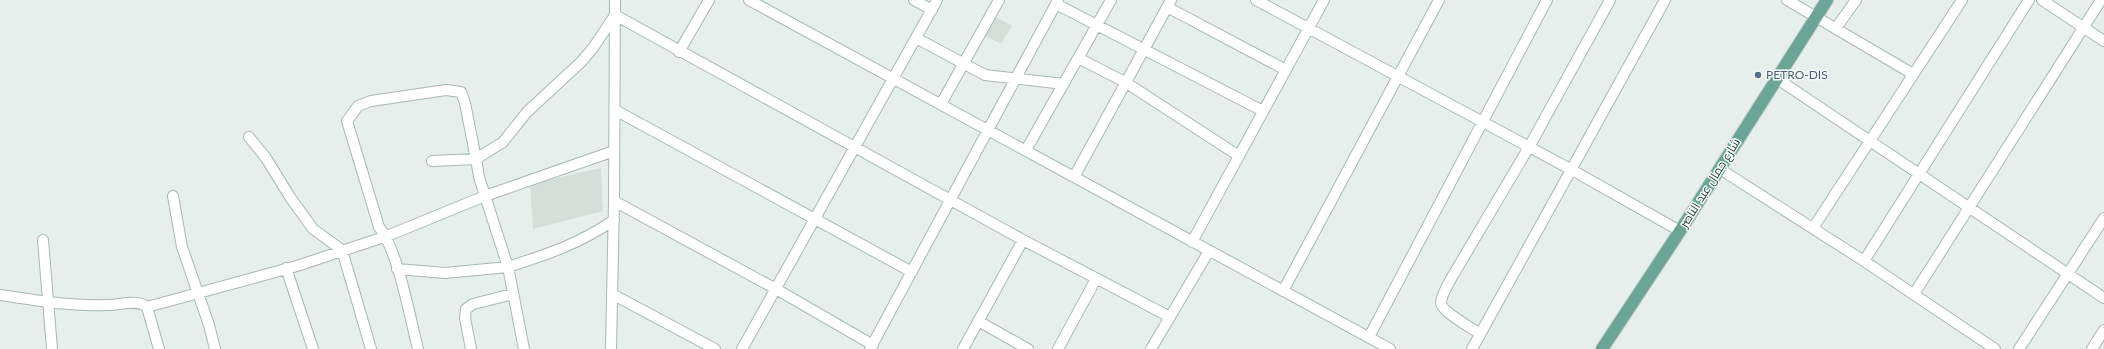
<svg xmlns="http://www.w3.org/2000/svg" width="2104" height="349" viewBox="0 0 2104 349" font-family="Lato,Cairo,sans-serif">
	<rect width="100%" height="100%" fill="#e6efeb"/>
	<!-- built -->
	<path fill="#d4dfda" d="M996 17 1012 26 1001 44 985 36Z
		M601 168 603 211 533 229 530 184Z"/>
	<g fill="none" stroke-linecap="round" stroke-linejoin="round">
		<!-- minor casing -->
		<g stroke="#a8b8b2" stroke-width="12">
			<path id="minor" d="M749 0 1390 349
				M914 0 932 10
				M1256 0 1572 170 1680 231
				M1787 0 1913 74
				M2042 0 2104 41
				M1056 4 1263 111
				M1167 7 1286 70
				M615 15 1023 240 1170 317
				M1836 28 1856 0
				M916 38 985 75 1064 84
				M679 52 709 0
				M1078 58 1125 82 1239 156
				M1776 78 2104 298
				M941 104 999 0
				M615 110 912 272
				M249 137 266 158 290 197 313 229 342 250 371 349
				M1026 150 1111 0
				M1720 169 1864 261 1995 349
				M1074 177 1171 0
				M173 196 182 247 209 325 215 349
				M614 201 776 289 873 345
				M1813 228 1962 0
				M43 240 52 349
				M1192 242 1324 0
				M1864 261 2029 0
				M286 268 313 349
				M397 269 445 273 508 267 479 177 476 159 503 142 527 112 581 62 593 48 615 15
				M1283 291 1439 0
				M612 294 715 349
				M1914 294 2101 0
				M0 295C35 300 72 307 108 305 119 305 138 299 147 307L297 266 387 236 485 196 614 151
				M147 307 159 349
				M978 321 1028 349
				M1480 334C1472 328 1442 312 1441 303 1441 295 1448 285 1452 277L1529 147 1610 0
				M1369 337 1547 0
				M418 349C410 318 398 250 379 227L347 121 358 106 371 101 446 90 461 92 465 103 476 159 432 161
				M471 349 465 318 466 309 473 304 513 294
				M524 349 508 267C548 254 579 244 614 220
				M611 349 614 201 615 0
				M742 349 937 0
				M870 349 1058 0
				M963 349 1023 240
				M1058 349 1096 279
				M1151 349 1209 251
				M1472 349 1665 0
				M2019 349 2104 218
				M2092 349 2104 330"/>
		</g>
		<!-- major casing -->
		<g stroke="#c2cac8" stroke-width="14">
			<path id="major" d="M1602 349 1680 231 1827 0"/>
		</g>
		<!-- minor -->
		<use href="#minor" stroke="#fff" stroke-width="10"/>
		<!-- major -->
		<use href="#major" stroke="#6aa596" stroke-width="12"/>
	</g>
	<!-- markers -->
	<circle fill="#5c6f8a" stroke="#f7fbf9" stroke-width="1.5" cx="1758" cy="75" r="4"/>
	<g text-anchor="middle" stroke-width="3" stroke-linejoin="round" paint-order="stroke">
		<!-- service labels -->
		<g font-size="12" fill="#4e5e75" stroke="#f7fbf9" text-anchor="start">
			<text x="1766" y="79">PETRO-DIS</text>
		</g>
		<!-- street labels -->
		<g font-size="12" fill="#24423a" stroke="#f7fbf9">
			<text transform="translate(1710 183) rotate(-58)" y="4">شارع جمال عبد الناصر</text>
		</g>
	</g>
</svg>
